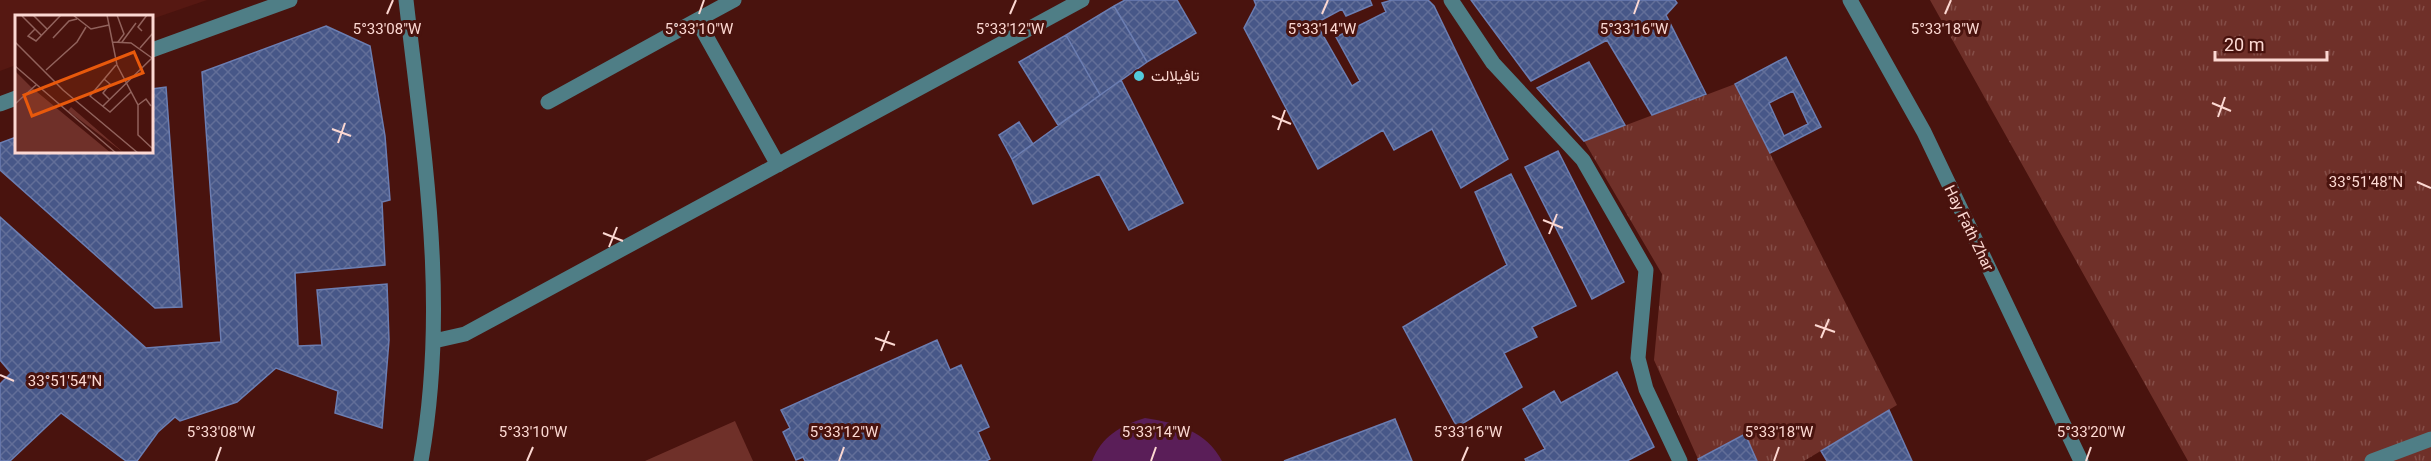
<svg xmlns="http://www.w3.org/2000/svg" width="2431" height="461" viewBox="0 0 2431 461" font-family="Roboto,Vazirmatn,sans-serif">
	<defs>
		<pattern id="grass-tufts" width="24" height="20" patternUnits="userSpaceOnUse" patternTransform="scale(1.5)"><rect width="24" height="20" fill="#6f3029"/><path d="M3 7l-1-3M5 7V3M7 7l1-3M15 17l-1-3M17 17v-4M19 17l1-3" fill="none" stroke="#844d47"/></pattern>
		<pattern id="building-cross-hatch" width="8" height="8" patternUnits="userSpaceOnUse" patternTransform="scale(1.5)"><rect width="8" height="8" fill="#475788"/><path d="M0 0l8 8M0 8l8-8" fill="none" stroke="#626e98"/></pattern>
	</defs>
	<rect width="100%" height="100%" fill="#49130e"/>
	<!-- built -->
	<path fill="#561812" d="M0 0H207L152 19V16H16V65L0 71Z"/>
	<!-- grass -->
	<path fill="url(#grass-tufts)" d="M1930 0H2431V461H2188Z
		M1735 84 1897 405 1804 461H1757L1745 434 1698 459 1654 360 1662 274 1584 141Z"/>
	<!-- garden -->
	<path fill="#6f3029" d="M735 421 753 461H645Z"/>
	<!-- water -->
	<path fill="#5a1e58" d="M1145 418C1177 423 1206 431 1222 461H1092C1102 436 1120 426 1145 418Z"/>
	<!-- building -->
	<path fill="url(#building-cross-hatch)" stroke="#6c7eb2" stroke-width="1.5" fill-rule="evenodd" d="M1125 0H1177L1196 33 1147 62 1114 6Z
		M1254 0H1370L1372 5 1346 16 1342 9 1316 23 1352 86 1360 81 1336 37 1386 12 1382 3 1392 0H1428L1434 6 1508 159 1461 188 1432 129 1394 150 1383 130 1318 169 1244 28 1256 5Z
		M1471 0H1675L1677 3 1666 15 1706 94 1652 115 1607 40 1531 81Z
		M1114 6 1147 62 1100 95 1066 35Z
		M326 26 370 46 385 136 390 200 382 202 385 265 295 273 298 346 322 345 317 290 387 284 389 340 382 428 335 413 338 391 276 368 237 402 180 421 175 417 158 432 137 461H126L61 413 10 461H0V384L11 373 0 360V217L146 348 221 342 202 72Z
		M1066 35 1100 95 1058 125 1019 62Z
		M1786 57 1821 127 1770 153 1735 84ZM1793 91 1808 124 1784 136 1769 103Z
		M1589 62 1625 125 1584 141 1537 88Z
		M1121 80 1183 203 1129 230 1099 174 1033 204 1012 159Z
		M166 87 182 307 155 308 0 170V143L16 137V152H152V89Z
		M1019 122 1033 144 1012 159 999 135Z
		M1558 151 1624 282 1592 299 1525 167Z
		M1511 174 1576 306 1532 327 1537 337 1504 353 1522 387 1457 427 1403 327 1507 265 1475 192Z
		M937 340 950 370 961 365 989 427 978 432 990 459 986 461H805L803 457 796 460 783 432 790 428 781 410Z
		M1617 372 1654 447 1627 461H1526L1525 459 1545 449 1523 409 1554 391 1561 403Z
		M1889 410 1912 461H1827L1821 451Z
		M1395 419 1412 461H1284Z
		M1745 434 1757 461H1699L1698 459Z"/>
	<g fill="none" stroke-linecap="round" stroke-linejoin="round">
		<!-- minor -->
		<path stroke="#4f7e86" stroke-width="15" d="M406 0C424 157 449 303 421 461
			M734 0 697 20 778 165
			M1451 0 1493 63 1583 160 1646 270 1638 358 1646 389 1680 461
			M1850 0 1924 132 2081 461
			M152 50 290 0
			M548 102 697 20
			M0 104 16 98
			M434 341 465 334 1082 0
			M2372 461 2431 439"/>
	</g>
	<!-- ticks -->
	<path fill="none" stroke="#fcd8d2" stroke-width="2" d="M387 14 393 0M699 14 704 0M1010 14 1016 0M1322 14 1328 0M1634 14 1639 0M1945 14 1951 0M2212 103 2231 111M1272 116 1291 124M2218 117 2225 97M332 129 351 136M1278 130 1285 110M338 143 345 123M2417 182 2431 188M1543 220 1563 228M603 233 623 241M1549 234 1557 214M609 247 617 227M1815 325 1835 332M875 338 895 345M1821 338 1829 319M881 351 889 331M0 375 14 381M216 461 221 447M527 461 533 447M839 461 844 447M1151 461 1156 447M1462 461 1468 447M1774 461 1779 447M2086 461 2091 447"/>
	<!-- markers -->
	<circle fill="#53cadc" stroke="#49130e" stroke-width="2" cx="1139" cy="76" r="6"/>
	<g text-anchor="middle" stroke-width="6" stroke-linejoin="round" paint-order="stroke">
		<!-- poi labels -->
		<g font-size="15" fill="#fcd8d2" stroke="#49130e" text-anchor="start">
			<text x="1151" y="81">تافيلالت</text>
		</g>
		<!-- street labels -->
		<g font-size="15" fill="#fcd8d2" stroke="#49130e">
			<text transform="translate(1969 228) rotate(64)" y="5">Hay Fath Zhar</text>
		</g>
	</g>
	<!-- overview -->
	<g transform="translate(15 15)">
		<rect width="138" height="138" fill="#49130e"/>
		<path d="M0 56 16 72 96 138H0ZM56 92 109 138 53 96Z" fill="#6f3029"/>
		<path fill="none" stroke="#91625c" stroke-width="1.5" d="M18 0 32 14M58 0 76 14 94 10M92 0 102 50 123 90V120L138 134M102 0 109 19 103 27M7 1 26 20M20 14 13 21 21 26 46 0M127 16 123 12 132 0M38 23 54 6 62 4M0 27 48 75 123 138M97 27 116 28 137 43M107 27 121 8M125 33 138 18M101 50 75 81 95 97 116 77M0 51 101 138M31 55 62 27 71 12M89 64 95 69 88 78 94 84M0 89 21 70M123 90 131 84 136 91M88 91 137 43"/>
		<path fill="#e8590c" fill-opacity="0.15" stroke="#e8590c" stroke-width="3" d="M119 37 128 58 17 101 9 80Z"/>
		<rect width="138" height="138" fill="none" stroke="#fcd8d2" stroke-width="3"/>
	</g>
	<g font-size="15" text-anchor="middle" fill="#fcd8d2" stroke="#49130e" stroke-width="6" stroke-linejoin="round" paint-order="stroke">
		<text x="387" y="34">5°33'08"W</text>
		<text x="699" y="34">5°33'10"W</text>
		<text x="1010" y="34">5°33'12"W</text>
		<text x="1634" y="34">5°33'16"W</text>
		<text x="1322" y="34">5°33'14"W</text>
		<text x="1945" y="34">5°33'18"W</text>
		<text x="2366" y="187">33°51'48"N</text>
		<text x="65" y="386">33°51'54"N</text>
		<text x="221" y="437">5°33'08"W</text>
		<text x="533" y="437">5°33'10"W</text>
		<text x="844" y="437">5°33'12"W</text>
		<text x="1156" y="437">5°33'14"W</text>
		<text x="1468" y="437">5°33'16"W</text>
		<text x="1779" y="437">5°33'18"W</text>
		<text x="2091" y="437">5°33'20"W</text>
	</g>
	<!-- scale -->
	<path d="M2215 51v9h112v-9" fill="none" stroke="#fcd8d2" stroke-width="3"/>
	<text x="2224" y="51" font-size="18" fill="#fcd8d2" stroke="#49130e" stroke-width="4.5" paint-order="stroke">20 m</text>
</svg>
